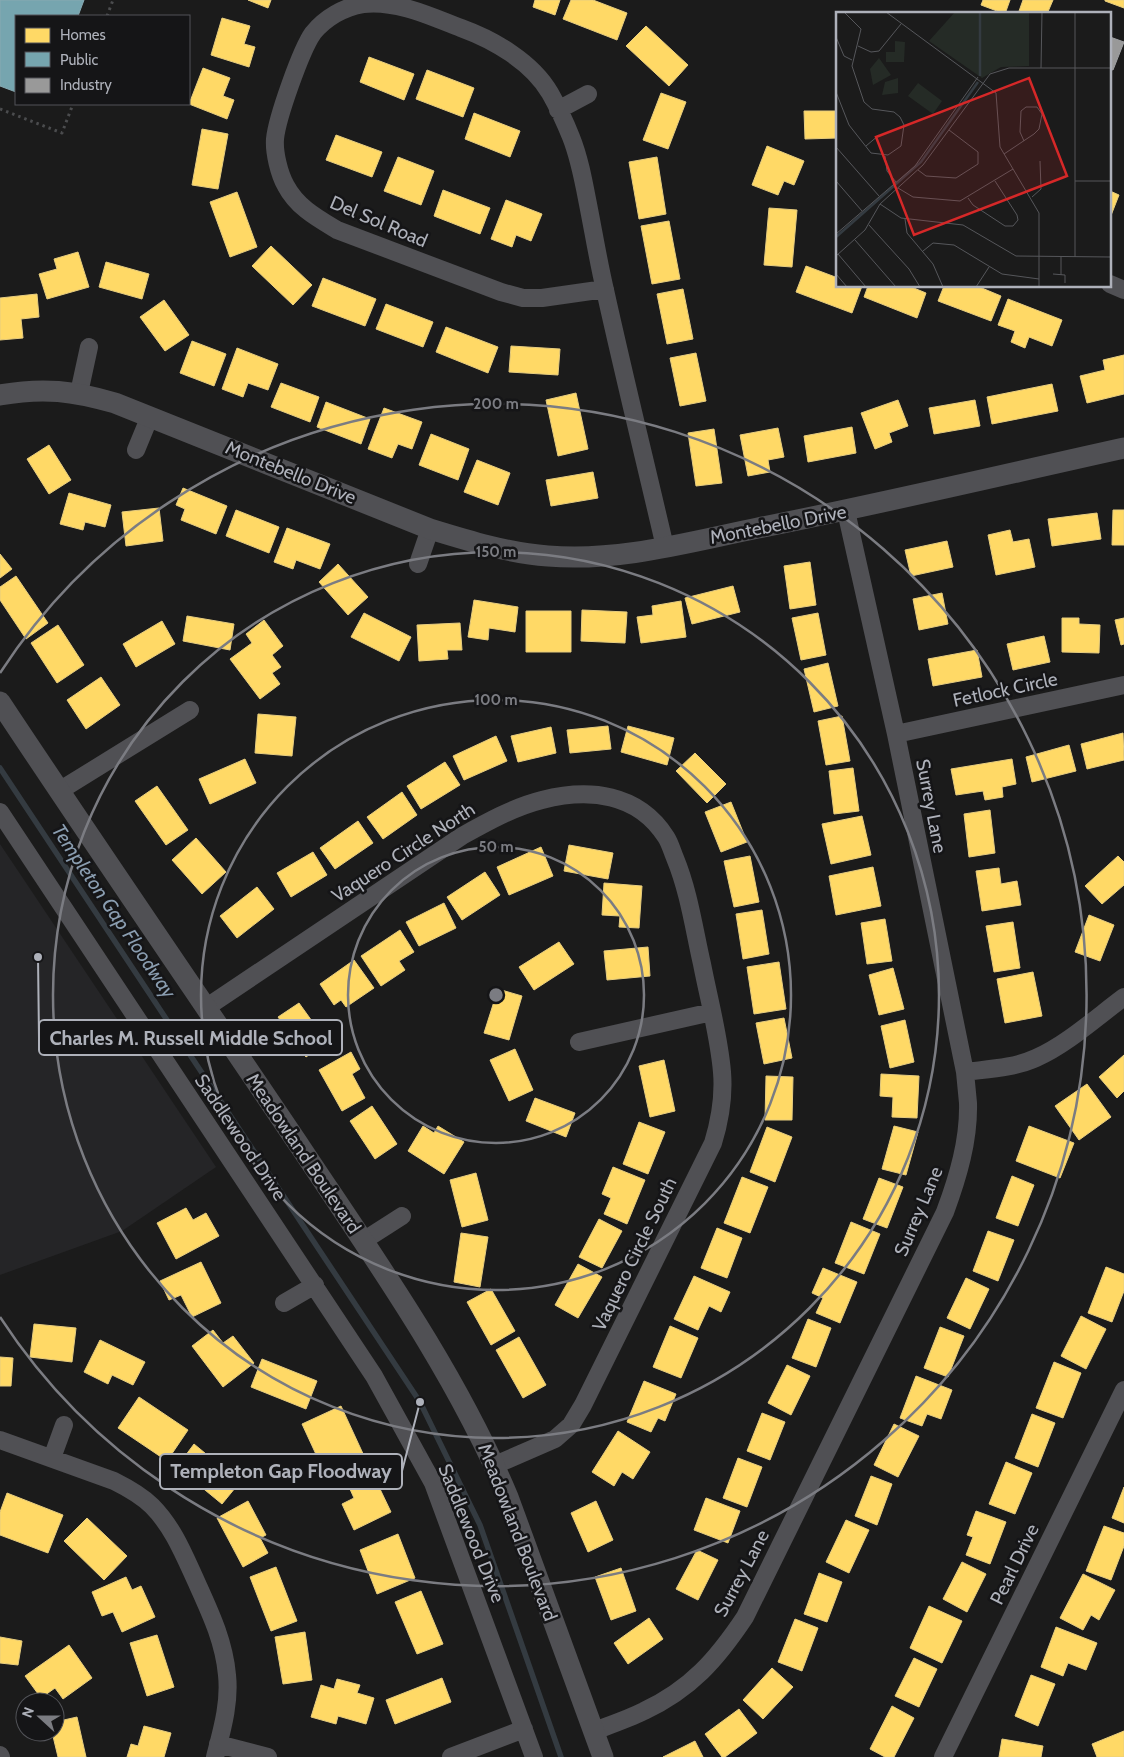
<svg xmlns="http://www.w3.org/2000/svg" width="1124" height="1757" viewBox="0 0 1124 1757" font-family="Cabin,sans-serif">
	<rect width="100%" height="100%" fill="#1b1b1b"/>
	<!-- built -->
	<path fill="#252527" d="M0 844 216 1167 122 1231 0 1275Z"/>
	<!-- homes -->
	<path fill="#ffd966" stroke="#e7cd7f" d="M248 0H271L268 8Z
		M535 0H560L555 15 533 7Z
		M571 0H593L627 13 617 40 563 19Z
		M983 0H1010L1005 14 981 5Z
		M1023 0H1053L1047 14H1018Z
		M1105 0H1124V8L1105 1Z
		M222 18 250 26 244 44 255 47 249 67 211 55Z
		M646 26 688 65 669 86 626 46Z
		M369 57 414 74 404 100 360 82Z
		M203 68 230 78 223 96 234 100 227 119 189 104Z
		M427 70 474 88 463 117 416 99Z
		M661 93 686 102 668 149 643 140Z
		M804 111H838V138L805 139Z
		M474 113 520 131 510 157 465 139Z
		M202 129 228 134 218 189 192 185Z
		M336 135 382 152 372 177 326 160Z
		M767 146 804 161 794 185 784 181 778 195 752 185Z
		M398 157 434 171 421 205 384 191Z
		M657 157 666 214 639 219 629 162Z
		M443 190 490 208 480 234 434 216Z
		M1110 191 1119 195 1110 218Z
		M237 192 257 247 230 257 210 202Z
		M506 200 542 214 531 241 516 235 512 247 491 239Z
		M769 208 797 210 792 267 764 265Z
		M669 221 680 279 652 284 641 226Z
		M271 246 312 285 293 305 252 266Z
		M78 252 89 287 47 299 39 274 57 269 54 259Z
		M106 262 149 274 142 299 99 287Z
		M806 266 838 278V286H862L852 313 796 292Z
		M323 278 376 299 365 326 312 306Z
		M868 286H909L926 293 917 318 864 297Z
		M944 286H977L1001 296 991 321 938 301Z
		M683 289 693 339 667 344 657 294Z
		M37 294 39 317 21 319 23 338 0 340V298Z
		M1008 299 1062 320 1052 346 1029 337 1025 348 1011 342 1015 331 998 325Z
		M164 300 189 335 165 351 140 317Z
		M386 304 433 322 423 347 376 329Z
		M446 327 498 347 488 373 436 352Z
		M192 341 226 354 214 386 180 373Z
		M511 346 560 349 558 375 509 372Z
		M237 348 278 364 268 390 248 383 243 397 222 389Z
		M696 353 706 401 680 406 670 358Z
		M1124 355V394L1087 403 1080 376 1105 370 1103 360Z
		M281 383 319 397 310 422 271 407Z
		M1052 384 1058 411 992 424 987 397Z
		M576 393 588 449 558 456 546 400Z
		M898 400 908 426 889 433 892 442 875 449 861 413Z
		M975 400 980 426 934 434 929 408Z
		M326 402 370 419 361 444 317 427Z
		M384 408 422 422 412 449 398 444 392 458 368 449Z
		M852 427 856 453 808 462 804 436Z
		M778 428 784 457 768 460 770 472 748 476 740 435Z
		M714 429 722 483 696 486 688 433Z
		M431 434 469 449 458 480 419 465Z
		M49 445 71 480 49 494 27 459Z
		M477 460 510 473 498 505 464 492Z
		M593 472 598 498 551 506 546 480Z
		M183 488 227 506 216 534 181 520 185 509 176 505Z
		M69 493 111 505 105 527 85 522 83 530 60 524Z
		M159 508 163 541 126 546 122 512Z
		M236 510 279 527 269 553 226 536Z
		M1113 510H1124V545H1112Z
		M1097 513 1101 539 1052 546 1048 519Z
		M287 528 330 544 320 569 296 560 293 569 274 562Z
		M1010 530 1013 542 1029 539 1035 567 996 575 988 535Z
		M947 541 953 567 911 576 905 550Z
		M0 554 12 569 0 578Z
		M810 562 816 605 790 609 784 566Z
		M338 564 368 597 348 615 319 582Z
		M16 576 48 623 26 639 0 600V587Z
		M733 586 740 612 692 624 685 598Z
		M942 593 948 624 919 630 913 599Z
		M474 600 518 607 515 632 489 628 488 640 468 637Z
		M681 601 686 637 641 643 637 617 653 615 652 606Z
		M582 610 627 612 625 643 581 641Z
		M526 611H571V652H526Z
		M364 613 411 637 399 661 351 637Z
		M818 613 826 655 801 660 792 618Z
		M187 616 234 624 230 650 183 641Z
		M1062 618H1079V624L1100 625 1099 653 1062 652Z
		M1124 618V644L1121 645 1115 620Z
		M264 620 283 646 272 655 281 667 272 673 280 684 260 699 230 659 252 643 246 634Z
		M162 621 175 644 136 667 123 644Z
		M460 623 462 650H447L448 659 419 661 417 625Z
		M58 625 84 665 57 683 31 643Z
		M1044 636 1050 662 1013 670 1007 644Z
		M977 650 982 677 933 686 928 659Z
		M828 663 838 706 814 712 804 669Z
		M101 677 120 705 86 729 67 700Z
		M258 714 296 717 292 756 255 753Z
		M842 716 850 761 826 765 818 721Z
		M608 726 611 749 570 753 567 730Z
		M628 726 674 738 667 765 621 752Z
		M551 727 556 753 518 762 511 736Z
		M1123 733 1124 760 1087 769 1081 744Z
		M496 736 507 761 464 780 453 756Z
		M1069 745 1076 771 1032 782 1026 757Z
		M695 753 726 784 707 803 676 771Z
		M245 759 256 783 210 804 199 779Z
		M1012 759 1016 784 1002 787 1003 797 985 800 983 791 956 795 951 769Z
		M445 762 460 785 421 809 407 786Z
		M853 768 859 811 834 814 829 771Z
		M157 786 188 830 166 845 135 801Z
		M402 792 417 815 383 839 367 817Z
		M731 802 747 842 721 852 705 812Z
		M990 810 995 853 969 857 964 814Z
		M862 816 871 855 831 864 822 824Z
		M358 821 373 843 335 869 320 848Z
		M196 838 226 872 202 894 172 860Z
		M569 845 613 853 608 879 564 871Z
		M541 847 553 876 509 895 497 867Z
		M313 852 327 875 291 897 277 873Z
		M750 856 759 902 734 907 724 861Z
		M1118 856 1124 862V885L1102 904 1085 886Z
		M873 867 881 906 836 915 829 876Z
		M999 868 1001 884 1017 881 1021 905 982 911 976 871Z
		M485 872 500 895 462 920 447 897Z
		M604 883 642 886 639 928 619 927 620 916 602 915Z
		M257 887 274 909 237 938 220 916Z
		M444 903 456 928 419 946 406 922Z
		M762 910 769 954 743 959 736 914Z
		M1089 915 1114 925 1100 961 1075 952Z
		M885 919 892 961 867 964 861 923Z
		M1013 922 1020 968 994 972 986 926Z
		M400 930 414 952 399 961 405 970 381 986 361 956Z
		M559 942 574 964 534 990 519 967Z
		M648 947 650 976 607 980 604 951Z
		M354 960 374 988 346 1007 341 1000 334 1005 320 984Z
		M779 962 786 1009 754 1014 747 967Z
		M893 968 904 1009 879 1015 869 975Z
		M1033 972 1042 1016 1005 1023 997 979Z
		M498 989 522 996 509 1040 484 1033Z
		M299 1003 327 1042 306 1057 278 1017Z
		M784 1018 792 1058 764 1064 756 1023Z
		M905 1020 914 1062 890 1068 881 1026Z
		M515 1049 533 1090 509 1101 490 1060Z
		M351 1052 360 1069 352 1074 365 1098 342 1111 319 1070Z
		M1124 1055V1091L1117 1098 1099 1077Z
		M664 1060 675 1111 650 1117 639 1066Z
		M881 1074 919 1076 917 1118 892 1117 893 1097 880 1096Z
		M766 1076 793 1077 792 1120H765Z
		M1087 1084 1111 1117 1079 1140 1055 1106Z
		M535 1098 575 1113 566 1137 526 1121Z
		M372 1106 397 1144 375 1159 350 1121Z
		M639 1122 665 1132 648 1174 623 1164Z
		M423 1126 434 1133 438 1126 464 1142 444 1174 408 1151Z
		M894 1126 918 1132 906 1175 882 1169Z
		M1029 1126 1074 1143 1060 1178 1016 1161Z
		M767 1127 792 1137 775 1182 750 1172Z
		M613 1167 645 1180 627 1224 604 1214 611 1198 602 1194Z
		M476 1173 488 1220 462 1227 450 1180Z
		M1012 1176 1034 1185 1018 1226 996 1218Z
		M742 1177 768 1187 750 1233 724 1223Z
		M879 1178 903 1187 887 1228 863 1219Z
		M186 1208 193 1220 206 1213 219 1236 176 1259 157 1223Z
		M599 1219 622 1231 602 1268 579 1257Z
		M851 1222 880 1234 864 1274 835 1263Z
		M717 1228 742 1238 727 1278 701 1268Z
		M988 1231 1014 1240 998 1281 973 1271Z
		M461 1233 488 1237 480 1287 454 1282Z
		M201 1262 221 1303 192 1317 181 1295 169 1300 160 1281Z
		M578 1264 602 1277 578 1318 555 1305Z
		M1106 1267 1124 1274V1291L1112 1322 1088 1313Z
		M823 1268 857 1282 840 1323 816 1313 823 1298 812 1293Z
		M694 1276 730 1292 721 1312 709 1306 698 1330 674 1319Z
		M966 1278 989 1289 970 1329 947 1318Z
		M491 1289 515 1331 491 1345 467 1302Z
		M1081 1316 1106 1329 1086 1369 1061 1356Z
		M808 1319 831 1328 816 1367 792 1358Z
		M34 1324 76 1328 72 1362 30 1357Z
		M670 1326 698 1338 681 1378 653 1367Z
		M940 1327 964 1336 948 1377 924 1368Z
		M213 1330 223 1343 233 1336 254 1363 223 1387 192 1346Z
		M519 1337 546 1385 523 1398 496 1350Z
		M100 1340 145 1362 133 1385 112 1375 108 1384 84 1372Z
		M0 1357 13 1358 11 1386H0Z
		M262 1359 317 1381 306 1409 251 1387Z
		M1054 1362 1081 1373 1063 1418 1036 1408Z
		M787 1365 810 1376 791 1415 768 1403Z
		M916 1376 952 1390 941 1419 927 1414 922 1426 900 1418Z
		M644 1381 676 1394 665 1421 658 1418 651 1432 627 1422Z
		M139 1397 188 1430 167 1461 118 1428Z
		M341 1406 365 1458 326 1476 302 1424Z
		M762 1413 785 1422 770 1460 747 1451Z
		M1032 1414 1055 1423 1038 1467 1015 1458Z
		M894 1424 919 1436 898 1477 874 1465Z
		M618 1431 650 1452 633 1479 622 1472 614 1486 592 1472Z
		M194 1444 240 1482 222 1504 177 1467Z
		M738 1458 762 1467 747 1507 723 1498Z
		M1006 1462 1032 1473 1015 1514 989 1504Z
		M368 1464 391 1512 354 1530 342 1504 354 1498 344 1476Z
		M871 1476 892 1484 877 1525 855 1516Z
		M1124 1487V1523L1112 1518Z
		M7 1493 63 1515 48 1553 0 1535V1512Z
		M706 1498 740 1511 728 1543 694 1530Z
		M248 1501 266 1535 260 1538 268 1553 243 1567 217 1518Z
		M596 1501 613 1540 588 1552 571 1513Z
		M976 1511 1006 1522 990 1564 966 1555 973 1537 967 1535Z
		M87 1518 127 1556 104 1580 64 1541Z
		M846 1520 869 1530 849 1573 826 1562Z
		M1104 1526 1124 1533V1546L1111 1580 1086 1571Z
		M398 1534 415 1578 377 1594 360 1550Z
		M697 1550 718 1560 698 1600 676 1589Z
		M962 1562 986 1574 967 1612 943 1599Z
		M276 1567 297 1621 271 1631 250 1577Z
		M621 1568 636 1611 611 1620 595 1577Z
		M819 1573 842 1582 827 1622 804 1614Z
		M1083 1574 1115 1590 1099 1620 1091 1615 1083 1630 1060 1618Z
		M126 1577 132 1590 141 1586 155 1617 122 1632 113 1612 102 1616 92 1592Z
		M421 1591 443 1644 417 1654 395 1602Z
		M929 1606 962 1621 942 1663 910 1648Z
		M649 1618 663 1639 628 1664 614 1643Z
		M795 1619 818 1628 802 1671 778 1662Z
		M1056 1627 1097 1643 1086 1670 1068 1663 1063 1676 1041 1667Z
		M305 1632 312 1680 283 1684 275 1637Z
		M157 1635 174 1687 147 1696 130 1643Z
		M0 1637 22 1641 18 1665 0 1663Z
		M69 1645 92 1678 63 1699 55 1688 41 1698 25 1676Z
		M914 1658 937 1669 919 1707 895 1696Z
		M772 1668 793 1687 763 1719 743 1700Z
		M1031 1675 1055 1684 1038 1726 1015 1716Z
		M442 1678 451 1702 395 1724 386 1700Z
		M337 1679 360 1685 357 1693 374 1698 366 1724 338 1716 336 1724 311 1717 321 1685 334 1689Z
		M892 1706 914 1718 894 1757H885L870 1749Z
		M739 1709 757 1733 725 1757H722L705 1734Z
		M77 1717 86 1757H58L52 1732H55V1722Z
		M144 1726 171 1733 164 1757H127L131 1744 138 1746Z
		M1124 1731V1757H1097L1092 1744Z
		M1002 1739 1043 1746 1041 1757H999Z
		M695 1741 703 1757H663Z"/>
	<!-- public -->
	<path fill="#76a5af" stroke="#87a9b2" d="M0 0H84L78 16H16V92L0 86Z"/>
	<!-- industry -->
	<path fill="#999" stroke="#9fa0a3" d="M1110 37 1124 42 1113 70 1110 69Z"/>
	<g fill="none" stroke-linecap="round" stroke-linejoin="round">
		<!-- stream -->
		<path stroke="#343b41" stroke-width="5.5" d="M0 768 420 1402 480 1525 561 1757"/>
		<!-- path -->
		<path stroke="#4b4c4e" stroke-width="3" stroke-dasharray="2.5 4" stroke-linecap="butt" d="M107 16 113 0
			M0 109 62 133 73 104
			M180 1052 192 1044"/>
		<!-- minor -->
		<path stroke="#505054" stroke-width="18" d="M558 110 588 94
			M1110 284 1124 290
			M605 289 542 298H523L501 292 337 230C317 218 297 207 286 186 279 174 274 152 275 139 277 118 301 50 313 33 325 18 344 7 363 4 396 0 430 16 461 28 494 40 532 62 550 93 558 107 565 122 571 137 579 157 583 178 587 199 593 229 598 260 605 290 624 376 645 461 665 547
			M79 393 89 347
			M136 450 150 416
			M418 564 430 529
			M896 734 1124 685
			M59 791 190 710
			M0 812 374 1376 433 1483 534 1757
			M207 1007 462 836C487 822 514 807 542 800 589 788 638 793 666 837 670 843 672 851 675 858 689 892 694 929 702 964 709 1000 719 1036 722 1072 724 1096 720 1120 713 1143L583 1405 571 1425 555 1439 495 1465
			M579 1042 712 1012
			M965 1072C988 1069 1014 1068 1036 1058 1066 1045 1097 1017 1124 997
			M363 1241 402 1216
			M284 1303 315 1285
			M0 1440 114 1481C128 1488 141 1495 152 1506 173 1527 184 1555 196 1581 210 1612 224 1641 227 1675 230 1703 222 1730 215 1757
			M52 1458 64 1425
			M594 1731C610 1725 628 1719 644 1711 691 1689 717 1659 745 1617L945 1212C958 1177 969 1140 968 1103 967 1092 966 1082 965 1072L896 734 846 511
			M218 1744 268 1757
			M0 1755 1 1757
			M451 1757 524 1729
			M943 1757 1124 1390"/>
		<!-- tertiary -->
		<path stroke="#505054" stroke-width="21" d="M0 395C44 387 73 391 115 403L430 529C469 541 508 553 548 556 619 562 689 542 758 528 880 504 1002 475 1124 448
			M0 702C100 853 202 1001 303 1151 377 1262 456 1373 508 1497L603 1757"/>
	</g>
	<!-- distance rings -->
	<g fill="none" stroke="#7b7c82" stroke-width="2.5">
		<circle cx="496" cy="995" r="148"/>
		<circle cx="496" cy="995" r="295"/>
		<circle cx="496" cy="995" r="443"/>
		<path d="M0 673A591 591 0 1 1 0 1317"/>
	</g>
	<g text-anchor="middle" stroke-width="5" stroke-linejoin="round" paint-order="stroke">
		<!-- street labels -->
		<g font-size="19" fill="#aeb1ba" stroke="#151517">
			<text transform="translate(379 221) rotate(23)" y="7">Del Sol Road</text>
			<text transform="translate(291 472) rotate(22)" y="7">Montebello Drive</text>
			<text transform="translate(778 524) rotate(-11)" y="7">Montebello Drive</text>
			<text transform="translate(1005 689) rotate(-12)" y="7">Fetlock Circle</text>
			<text transform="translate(932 806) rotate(79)" y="7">Surrey Lane</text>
			<text transform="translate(403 852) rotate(-33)" y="7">Vaquero Circle North</text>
			<text transform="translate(241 1137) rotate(56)" y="7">Saddlewood Drive</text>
			<text transform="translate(304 1153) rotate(56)" y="7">Meadowland Boulevard</text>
			<text transform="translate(918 1211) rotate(-67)" y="7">Surrey Lane</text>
			<text transform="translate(634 1254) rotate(-64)" y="7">Vaquero Circle South</text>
			<text transform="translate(518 1532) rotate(69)" y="7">Meadowland Boulevard</text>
			<text transform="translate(472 1533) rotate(68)" y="7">Saddlewood Drive</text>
			<text transform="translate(1014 1564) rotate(-64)" y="7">Pearl Drive</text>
			<text transform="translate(741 1573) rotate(-62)" y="7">Surrey Lane</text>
		</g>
		<!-- water labels -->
		<g font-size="20" font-style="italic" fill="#8a9db0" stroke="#151517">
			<text transform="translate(114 911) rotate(56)" y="7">Templeton Gap Floodway</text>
		</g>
	</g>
	<!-- overview -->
	<g transform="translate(836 12)">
		<rect width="275" height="275" fill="#1b1b1b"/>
		<path d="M119 0H193V54L165 55 146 66 93 29ZM59 29 69 30 68 50H50V40H59ZM43 46 55 63 37 73 34 57ZM62 66V81L46 83 49 70ZM82 71 106 89 97 102 72 84Z" fill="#252b26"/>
		<path fill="none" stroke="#343b41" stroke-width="2.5" d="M144 0V64M0 225 85 150 142 70"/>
		<path fill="none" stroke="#56575b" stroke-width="1" d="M50 0 160 81 164 135 203 201V275M0 25 8 44 16 48M22 34 35 40 43 39 65 12M205 56 206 0M0 80 13 113 35 141 52 143 65 134 68 113 64 105 58 100 36 97 28 90 16 54 25 17 8 0M30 134 43 123M0 135 43 184M168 142 198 122 203 117 206 102 201 95H190L185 99 184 120 188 129M49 144 51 159 60 170M82 158 90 164 120 166 142 152V140L113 118M0 169 26 199M239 169H275M62 176 77 185 124 189 177 157M196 185 205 177 204 149M132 186 137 193 169 214H177L182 208 181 203 159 169M44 192 65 206 127 213 180 244 275 245M69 207 71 221 97 252 107 275M33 213 73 257 84 275M0 222 79 154 142 65M19 228 60 275M87 239 97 231 118 233 166 262 203 267M2 242 30 275M0 244 29 218 44 192 87 153 154 62 173 56H275M239 245V0M0 262 11 275M217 262 229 263V271M225 263V245M140 275 153 255"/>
		<path fill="#d62828" fill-opacity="0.15" stroke="#d62828" stroke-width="2.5" d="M193 66 231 164 78 223 40 125Z"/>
		<rect width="275" height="275" fill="none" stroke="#aeb1ba" stroke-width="2.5"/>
	</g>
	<circle cx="496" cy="995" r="8" fill="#7b7c82" stroke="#151517" stroke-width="2.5"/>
	<g font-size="15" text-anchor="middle" font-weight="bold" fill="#7b7c82" stroke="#151517" stroke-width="5" stroke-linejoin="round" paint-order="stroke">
		<text x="496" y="409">200 m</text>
		<text x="496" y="557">150 m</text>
		<text x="496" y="705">100 m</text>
		<text x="496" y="852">50 m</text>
	</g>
	<!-- callouts -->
	<path fill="none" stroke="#aeb1ba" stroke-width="2" d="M38 957L39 1038M420 1402L402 1471"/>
	<g fill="#aeb1ba" stroke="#151517" stroke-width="2">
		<circle cx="38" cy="957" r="5"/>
		<circle cx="420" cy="1402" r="5"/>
	</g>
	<g fill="#151517" stroke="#aeb1ba" stroke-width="2">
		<rect x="39" y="1020" width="303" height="35" rx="5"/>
		<rect x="160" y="1454" width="242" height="35" rx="5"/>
	</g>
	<g font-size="20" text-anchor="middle" font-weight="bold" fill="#aeb1ba">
		<text x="191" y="1045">Charles M. Russell Middle School</text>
		<text x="281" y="1478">Templeton Gap Floodway</text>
	</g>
	<!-- legend -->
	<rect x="15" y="15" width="175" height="90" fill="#151517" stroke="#525358"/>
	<rect x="25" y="28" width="25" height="15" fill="#ffd966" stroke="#525358"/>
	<text x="60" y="40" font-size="15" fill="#aeb1ba">Homes</text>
	<rect x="25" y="52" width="25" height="15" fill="#76a5af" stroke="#525358"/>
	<text x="60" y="65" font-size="15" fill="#aeb1ba">Public</text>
	<rect x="25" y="78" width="25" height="15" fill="#999999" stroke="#525358"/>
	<text x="60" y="90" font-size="15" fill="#aeb1ba">Industry</text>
	<!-- north arrow -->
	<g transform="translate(40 1717) rotate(291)"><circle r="24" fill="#151517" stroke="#525358"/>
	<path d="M0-4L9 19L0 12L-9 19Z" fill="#7b7c82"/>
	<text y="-8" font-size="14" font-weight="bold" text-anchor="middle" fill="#aeb1ba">N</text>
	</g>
</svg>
